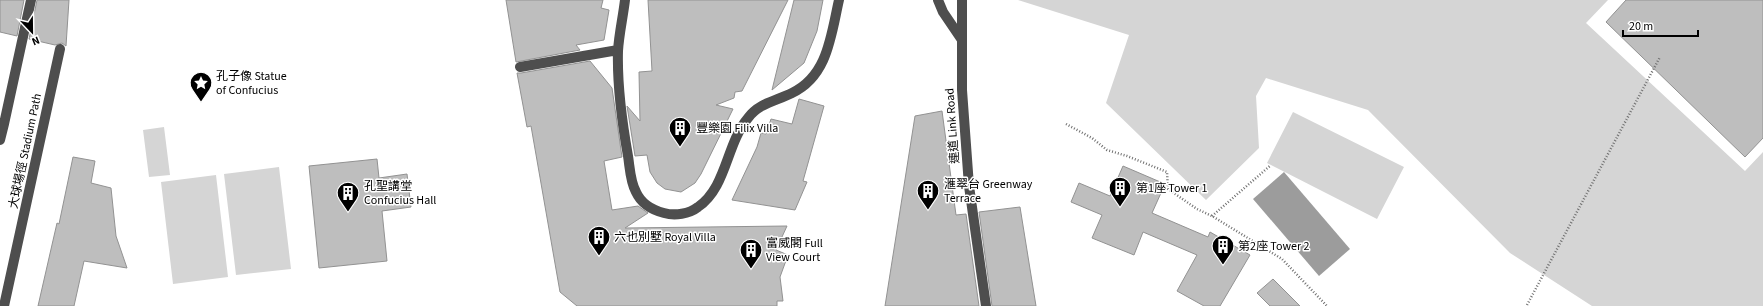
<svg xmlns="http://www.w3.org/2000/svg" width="1763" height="306" viewBox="0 0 1763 306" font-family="'Source Sans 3','Noto Sans TC',sans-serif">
	<rect width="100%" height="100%" fill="#fff"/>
	<!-- green -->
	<path fill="#d5d5d5" d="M1018 0H1608L1586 23 1745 171 1763 152V306H1592L1510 253 1368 110 1266 78 1256 96 1259 148 1206 200 1106 103 1129 35Z
		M1293 112 1404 167 1377 219 1267 163Z
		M164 127 170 175 149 177 143 130Z
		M279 167 291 269 236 275 224 174Z
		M216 175 228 277 173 284 161 182Z"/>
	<!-- water -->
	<path fill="#9c9c9c" d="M1284 172 1350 249 1319 276 1253 199Z"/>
	<!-- building -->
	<path fill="#bebebe" stroke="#929292" d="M0 0H24L17 36 0 32Z
		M37 0H69L66 46 62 43 55 45 29 39Z
		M506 0H603L601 8 609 10 604 40 576 45 580 50 516 62Z
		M648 0H788L742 91 735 92 734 98 716 105 733 109 701 174 695 183 681 192 665 189 657 183 650 172 647 155 635 156 627 106 640 121 639 72 652 71Z
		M794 0H823L817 31 804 63 772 90Z
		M1626 0H1763V138L1745 157 1606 22Z
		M590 61 612 88 622 157 604 161 612 210 638 206 648 213 625 228 787 226 776 250 788 255 780 277 783 301H777V306H577L560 292 531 126 527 127 517 73H521Z
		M799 99 824 106 803 181 807 182 795 210 732 200 757 147 761 133 766 134 771 119 792 124Z
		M942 111 956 215 966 214 979 306H885L915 116Z
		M73 157 95 161 91 183 111 188 116 236 127 268 84 261 74 306H38L57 223 59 224Z
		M377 159 379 178 407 174 411 207 382 211 387 261 319 268 309 166Z
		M1123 166 1165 184 1152 213 1208 237 1210 232 1250 255 1220 306H1204L1177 291 1197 255 1143 232 1134 255 1092 238 1102 215 1071 202 1079 183 1110 196Z
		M1020 207 1036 306H992L979 212Z
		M1273 279 1300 306H1270L1257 293Z"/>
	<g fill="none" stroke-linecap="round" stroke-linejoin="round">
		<!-- path -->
		<path stroke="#707070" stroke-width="2.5" stroke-dasharray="1 2" stroke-linecap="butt" d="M1066 124 1092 138 1107 150 1127 156 1167 172 1168 189 1197 209 1212 216 1282 259 1327 306
			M1212 216 1271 165
			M1527 305 1660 57"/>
		<!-- minor -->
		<path stroke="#4e4e4e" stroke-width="10" d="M625 0C623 17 619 34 618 51 617 86 622 122 628 156 630 168 630 181 636 192 641 203 652 210 664 213 675 216 689 214 698 207 727 187 726 144 748 118 759 103 776 101 792 93 828 76 831 35 839 0
			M938 0 943 12 962 40
			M962 0V90L969 186 986 306
			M520 67 618 50
			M0 123 4 124 0 140
			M4 124 31 0
			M4 306 60 49"/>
	</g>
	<!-- icons -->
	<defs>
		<g id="sight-pin" transform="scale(1.15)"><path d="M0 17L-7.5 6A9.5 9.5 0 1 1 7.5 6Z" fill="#000" stroke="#fff"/><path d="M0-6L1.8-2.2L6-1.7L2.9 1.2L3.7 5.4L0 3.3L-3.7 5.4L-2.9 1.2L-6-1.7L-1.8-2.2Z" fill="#fff"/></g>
		<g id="building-pin" transform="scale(1.15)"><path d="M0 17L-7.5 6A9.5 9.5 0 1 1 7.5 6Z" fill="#000" stroke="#fff"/><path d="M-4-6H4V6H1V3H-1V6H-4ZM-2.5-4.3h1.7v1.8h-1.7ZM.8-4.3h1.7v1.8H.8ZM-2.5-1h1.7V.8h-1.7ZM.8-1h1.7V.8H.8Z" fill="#fff"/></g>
	</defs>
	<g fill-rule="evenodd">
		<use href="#sight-pin" x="201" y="83"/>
		<use href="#building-pin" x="680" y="128"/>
		<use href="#building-pin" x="1120" y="188"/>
		<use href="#building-pin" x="928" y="191"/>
		<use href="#building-pin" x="348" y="193"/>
		<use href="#building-pin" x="599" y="237"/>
		<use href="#building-pin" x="1223" y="246"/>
		<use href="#building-pin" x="751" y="250"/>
	</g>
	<g text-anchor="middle" stroke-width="3" stroke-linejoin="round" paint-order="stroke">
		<!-- poi labels -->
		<g font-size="12" fill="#000" stroke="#fff" text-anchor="start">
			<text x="216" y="80">孔子像 Statue<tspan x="216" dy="14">of Confucius</tspan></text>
			<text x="696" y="132">豐樂園 Filix Villa</text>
			<text x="944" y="188">滙翠台 Greenway<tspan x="944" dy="14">Terrace</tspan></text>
			<text x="364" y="190">孔聖講堂<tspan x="364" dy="14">Confucius Hall</tspan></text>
			<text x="1136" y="192">第1座 Tower 1</text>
			<text x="614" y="241">六也別墅 Royal Villa</text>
			<text x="766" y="247">富威閣 Full<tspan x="766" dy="14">View Court</tspan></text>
			<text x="1238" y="250">第2座 Tower 2</text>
		</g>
		<!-- street labels -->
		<g font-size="12" fill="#000" stroke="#fff">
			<text transform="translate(952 126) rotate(-94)" y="4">連道 Link Road</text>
			<text transform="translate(25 151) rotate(-78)" y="4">大球場徑 Stadium Path</text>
		</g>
	</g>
	<!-- north arrow -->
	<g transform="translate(32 32) rotate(158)" stroke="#ffffff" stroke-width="3" paint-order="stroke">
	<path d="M0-3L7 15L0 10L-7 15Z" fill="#000000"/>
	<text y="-6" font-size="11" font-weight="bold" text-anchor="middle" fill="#000000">N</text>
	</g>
	<!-- scale -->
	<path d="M1623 30v6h75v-6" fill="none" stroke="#000000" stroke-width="2"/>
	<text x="1629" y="30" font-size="12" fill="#000000" stroke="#ffffff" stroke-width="3" paint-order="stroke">20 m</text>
</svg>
